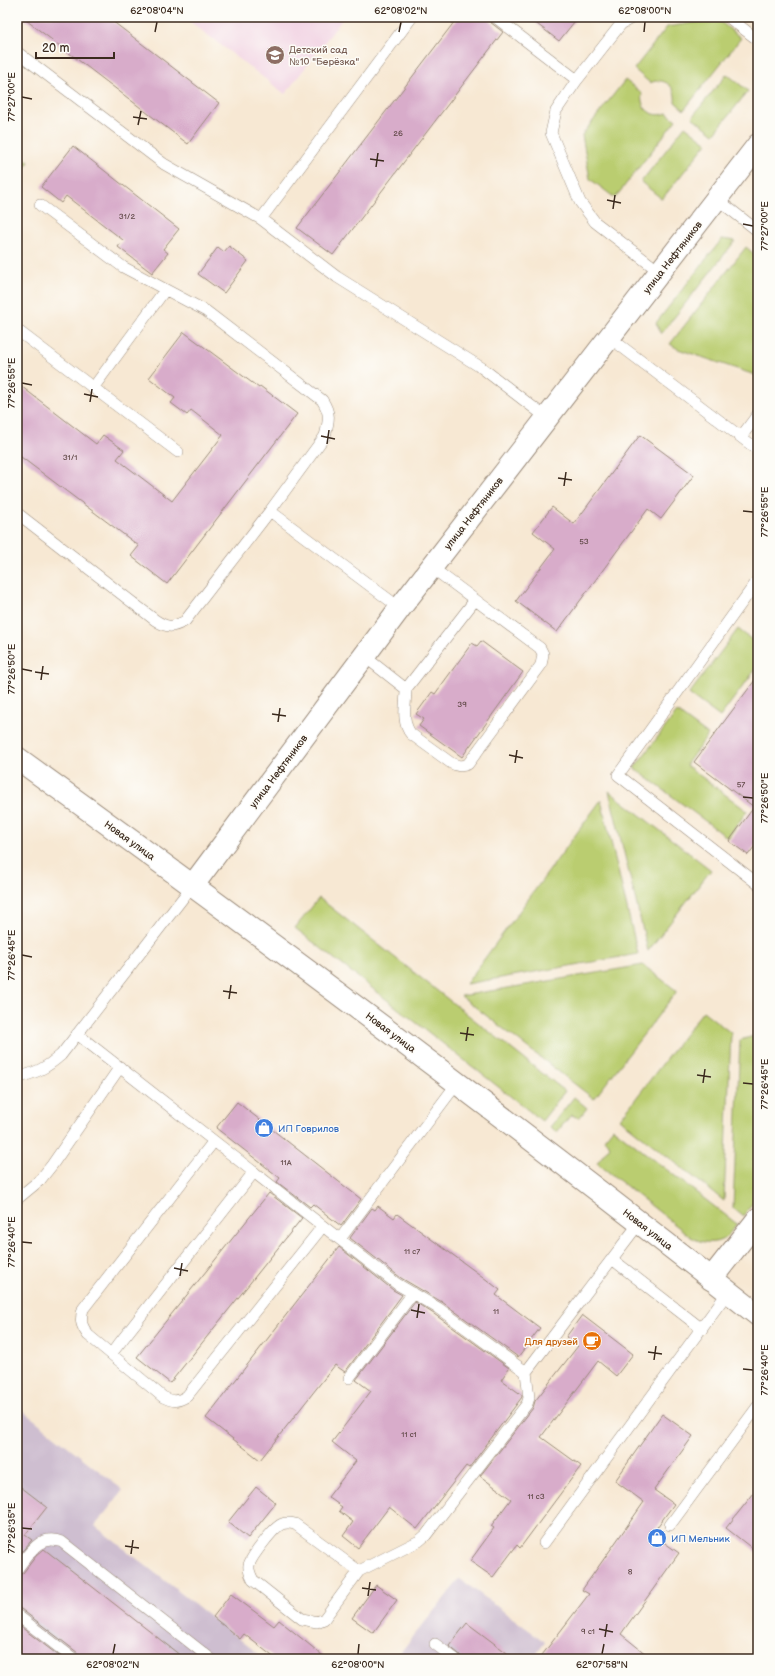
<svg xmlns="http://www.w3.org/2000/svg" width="775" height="1676" viewBox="0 0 775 1676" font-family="'Balsamiq Sans',sans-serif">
	<rect width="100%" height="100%" fill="#fdfcf7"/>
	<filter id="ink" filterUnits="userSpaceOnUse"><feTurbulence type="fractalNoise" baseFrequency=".025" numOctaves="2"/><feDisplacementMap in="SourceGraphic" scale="8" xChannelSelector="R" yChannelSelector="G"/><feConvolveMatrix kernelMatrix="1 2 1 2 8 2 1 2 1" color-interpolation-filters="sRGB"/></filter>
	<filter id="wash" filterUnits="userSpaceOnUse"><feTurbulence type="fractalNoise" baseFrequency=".012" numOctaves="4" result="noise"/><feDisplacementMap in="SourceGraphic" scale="16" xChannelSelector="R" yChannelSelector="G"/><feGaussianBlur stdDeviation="0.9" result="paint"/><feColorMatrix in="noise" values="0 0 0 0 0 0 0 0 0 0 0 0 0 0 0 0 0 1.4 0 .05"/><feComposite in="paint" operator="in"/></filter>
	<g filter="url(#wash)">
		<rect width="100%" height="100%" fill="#f7e8d3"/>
		<!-- built -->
		<path fill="#f1d0e2" d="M184 17H344L285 94Z"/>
		<!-- industrial -->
		<path fill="#cebed0" d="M17 1406 123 1490 95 1526 265 1659H17Z
			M460 1579 545 1642 533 1659H395Z"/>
		<!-- green -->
		<path fill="#bacd70" stroke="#7a7c47" d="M717 19 741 38 684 110 675 102C677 87 664 76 650 83L634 69 667 27Z
			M727 74 748 91 714 134 692 117Z
			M625 80 642 93C639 108 652 119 667 113L676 120 615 198 590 179 582 135Z
			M685 126 707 143 662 199 641 182Z
			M17 152 29 162 17 177Z
			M722 239 735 241 661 334 656 323Z
			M746 247 753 253 758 261V376L678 349 670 344Z
			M738 629 756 643 758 641V666L720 717 689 694Z
			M677 712 708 735 686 765 747 811 728 838 634 768Z
			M609 791 711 870 648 951Z
			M601 800 638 954 466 984Z
			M319 898 565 1091 542 1121 295 928Z
			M643 965 677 991 594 1099 461 996Z
			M703 1011 731 1033 724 1201 620 1119Z
			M758 1035V1196L743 1216 733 1208 740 1040Z
			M574 1097 587 1108 579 1118 571 1115 557 1132 550 1127Z
			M613 1128 737 1224C733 1228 729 1235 725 1238 715 1245 700 1243 691 1237L597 1163 610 1146 604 1139Z"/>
		<g id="blocks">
			<!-- building -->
			<path fill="#d8acca" d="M22 17H107L219 103 188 144Z
				M458 17H488L490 22 503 32 333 255 297 228Z
				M528 17H578L559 41Z
				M73 146 179 229 163 249 168 253 152 273 118 247 123 240 66 196 61 203 41 187Z
				M229 246 248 261 224 293 198 274 218 247 224 252Z
				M184 332 259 388 260 386 297 414 167 584 131 556 139 546 17 454V383L96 444 103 435 124 450 117 459 172 501 223 435 191 410 187 415 171 403 175 398 149 378Z
				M640 435 694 475 661 519 648 509 557 632 516 601 555 549 533 532 552 507 574 524Z
				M481 641 523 672 462 757 419 726 424 719 416 714 432 692 435 694 472 643 477 646Z
				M758 676V842L748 855 729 841 754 807 694 762Z
				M237 1102 361 1199 341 1226 313 1204 310 1207 277 1182 280 1178 216 1128Z
				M269 1193 302 1218 170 1383 137 1357Z
				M378 1206 394 1218 397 1214 483 1277 500 1290 496 1295 540 1328 518 1357 442 1302 401 1278 350 1238 372 1208 375 1210Z
				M339 1247 393 1290 402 1295 345 1372 335 1365 260 1460 206 1418Z
				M415 1302 434 1314 509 1368 501 1380 522 1395V1397L469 1468 466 1466 417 1529 389 1507 358 1548 343 1536 353 1522 339 1511 342 1507 328 1497 356 1461 332 1442 371 1391 356 1380Z
				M582 1315 633 1354 616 1376 598 1361 541 1437 581 1466 520 1548 517 1545 493 1577 470 1561 494 1528 491 1526 511 1499 480 1476 533 1408 535 1401 578 1346 566 1337Z
				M662 1414 693 1436 654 1490 674 1504 652 1534 679 1553 621 1634 652 1659H539L589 1594 582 1590 644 1502 615 1481Z
				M17 1484 47 1507 25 1535 32 1540 17 1557Z
				M256 1487 276 1503 248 1538 228 1522Z
				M758 1488V1553L726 1528Z
				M44 1549 185 1659H81L78 1653 21 1609 17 1608V1576L23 1573 36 1556Z
				M376 1585 397 1600 373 1633 352 1618Z
				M231 1594 274 1626 279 1620 327 1659H276L244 1634 240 1639 213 1617Z
				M467 1623 515 1659H462L459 1654 449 1646Z
				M17 1624 63 1659H17Z"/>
		</g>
	</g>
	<g filter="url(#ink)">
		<use href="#blocks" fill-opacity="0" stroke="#998978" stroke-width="1"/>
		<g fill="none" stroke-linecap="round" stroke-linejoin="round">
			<!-- service casing -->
			<g stroke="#998978" stroke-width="12">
				<path id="service" d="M495 17 577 80
					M633 17 621 24 577 80 556 111 551 133 580 202 595 222 660 272
					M728 17 758 40
					M17 52 164 164 261 219 337 277 482 368 547 418
					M717 199 758 231
					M261 219 412 17
					M17 330 178 452
					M609 337 758 450
					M93 388 165 290
					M741 437 758 414
					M270 511 400 608
					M17 513 155 620C167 628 172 628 185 621L270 511 325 436C329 420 331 414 322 400L206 311 123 267 40 205
					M758 580 618 775 758 884
					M364 656 406 689C406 704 401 722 411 734L451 763C457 766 461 767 468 764L541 665 543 654 540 648 431 567
					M406 689 475 600
					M77 1034 397 1284 438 1308 526 1372
					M17 1078C37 1072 45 1069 61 1055L193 885
					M214 1141 83 1309C80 1321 81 1325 88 1335L163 1397C173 1402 178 1402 187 1396L323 1226
					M17 1199 40 1180 52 1165 120 1067
					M340 1239 458 1082
					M612 1259 702 1329
					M111 1354 254 1172
					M349 1378 413 1293
					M670 1525 758 1406
					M544 1543 728 1292
					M17 1569C29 1554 39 1533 62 1542L211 1659
					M359 1571 295 1524C291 1523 287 1522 282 1524 274 1527 251 1557 249 1565 248 1571 251 1576 253 1580L302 1619 317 1622 324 1619 359 1571 419 1541 426 1535 527 1404 529 1398 526 1372 640 1222
					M17 1615 74 1659
					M435 1644 455 1659"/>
			</g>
			<!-- minor casing -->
			<g stroke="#998978" stroke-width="24">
				<path id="minor" d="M193 885 400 608 758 145
					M711 1279 758 1219"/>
			</g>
			<!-- tertiary casing -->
			<g stroke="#998978" stroke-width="24">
				<path id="tertiary" d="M17 758C268 939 515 1124 758 1315"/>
			</g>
			<!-- service -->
			<use href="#service" stroke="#fff" stroke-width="11"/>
			<!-- minor -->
			<use href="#minor" stroke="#fff" stroke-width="22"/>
			<!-- tertiary -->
			<use href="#tertiary" stroke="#fff" stroke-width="22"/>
		</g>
	</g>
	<!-- ticks -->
	<path fill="none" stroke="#3b2a1e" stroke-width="1.5" d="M155 32 157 22M399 32 401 22M644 32 645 22M22 97 32 99M133 117 147 119M138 125 141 111M370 159 384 161M376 167 378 153M607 200 621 203M613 209 615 195M743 224 753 226M22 383 32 385M84 394 98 397M90 402 92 389M321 436 335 439M327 444 329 430M558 478 572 480M564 486 566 472M743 511 753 512M22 669 32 671M35 672 49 674M41 680 43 666M272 714 286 716M278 722 280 708M509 755 523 758M515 763 517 750M743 797 753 798M22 955 32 957M223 991 237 993M229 999 231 985M460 1033 474 1035M466 1041 468 1027M697 1075 711 1077M703 1083 705 1069M743 1083 753 1084M22 1242 32 1243M174 1268 188 1271M180 1276 182 1263M411 1310 425 1313M417 1318 419 1304M648 1352 662 1354M654 1360 656 1346M743 1369 753 1370M22 1528 32 1529M125 1546 139 1548M131 1554 133 1540M362 1588 376 1590M368 1596 370 1582M599 1629 613 1632M605 1637 607 1624M113 1654 115 1644M358 1654 359 1644M602 1654 604 1644"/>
	<!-- icons -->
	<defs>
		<g id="school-disc" transform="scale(1)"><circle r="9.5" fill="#8d6e63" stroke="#fdfcf7"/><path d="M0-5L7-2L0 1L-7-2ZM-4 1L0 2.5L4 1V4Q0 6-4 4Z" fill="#fff"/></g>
		<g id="shop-disc" transform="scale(1)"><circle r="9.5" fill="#3f7fe0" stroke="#fdfcf7"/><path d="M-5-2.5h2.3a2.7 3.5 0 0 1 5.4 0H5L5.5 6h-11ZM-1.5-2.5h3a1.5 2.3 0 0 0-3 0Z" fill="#fff"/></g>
		<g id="cafe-disc" transform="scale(1)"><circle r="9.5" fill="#e8710a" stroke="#fdfcf7"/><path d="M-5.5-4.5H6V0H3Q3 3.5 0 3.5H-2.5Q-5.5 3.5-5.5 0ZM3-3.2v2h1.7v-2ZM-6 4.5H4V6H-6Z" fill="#fff"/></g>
	</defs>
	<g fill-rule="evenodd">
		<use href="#school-disc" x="275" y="55"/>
		<use href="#shop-disc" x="264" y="1128"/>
		<use href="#cafe-disc" x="592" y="1341"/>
		<use href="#shop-disc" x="657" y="1538"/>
	</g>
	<g text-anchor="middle" stroke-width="3" stroke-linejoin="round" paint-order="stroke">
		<!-- number labels -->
		<g font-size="8" fill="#624a49">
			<text x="398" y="136">26</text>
			<text x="127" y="219">31/2</text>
			<text x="70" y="460">31/1</text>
			<text x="584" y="544">53</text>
			<text x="462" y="707">39</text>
			<text x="741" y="787">57</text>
			<text x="286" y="1165">11А</text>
			<text x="412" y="1254">11 с7</text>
			<text x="496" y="1314">11</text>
			<text x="409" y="1437">11 с1</text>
			<text x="536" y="1499">11 с3</text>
			<text x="630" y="1574">8</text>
			<text x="588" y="1634">9 с1</text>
		</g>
		<!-- education labels -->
		<g font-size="10" fill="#785e54" stroke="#fdfcf7" text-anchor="start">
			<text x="289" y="53">Детский сад<tspan x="289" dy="12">№10 "Берёзка"</tspan></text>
		</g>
		<!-- street labels -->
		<g font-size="10" fill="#3b2a1e" stroke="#fdfcf7">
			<text transform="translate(672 257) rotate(-52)" y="4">улица Нефтяников</text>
			<text transform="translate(473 513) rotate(-52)" y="4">улица Нефтяников</text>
			<text transform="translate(278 771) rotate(-53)" y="4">улица Нефтяников</text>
			<text transform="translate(130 840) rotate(36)" y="4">Новая улица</text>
			<text transform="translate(391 1032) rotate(37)" y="4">Новая улица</text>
			<text transform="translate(648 1229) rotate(38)" y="4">Новая улица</text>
		</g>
		<!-- shop labels -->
		<g font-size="10" fill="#366cbe" stroke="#fdfcf7" text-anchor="start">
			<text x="278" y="1132">ИП Говрилов</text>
			<text x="671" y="1542">ИП Мельник</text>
		</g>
		<!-- food labels -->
		<g font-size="10" fill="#c56008" stroke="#fdfcf7" text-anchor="end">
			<text x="578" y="1345">Для друзей</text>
		</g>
	</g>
	<!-- margin -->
	<rect width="775" height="1676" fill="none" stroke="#fdfcf7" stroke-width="44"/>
	<!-- scale -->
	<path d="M36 52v6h78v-6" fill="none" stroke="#3b2a1e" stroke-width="2"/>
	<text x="42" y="52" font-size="12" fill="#3b2a1e" stroke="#fdfcf7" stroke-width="3" paint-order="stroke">20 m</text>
	<rect x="22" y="22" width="731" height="1632" fill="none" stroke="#3b2a1e" stroke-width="1.5"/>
	<g font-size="10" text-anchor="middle" fill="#3b2a1e">
		<text x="157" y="14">62°08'04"N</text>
		<text x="401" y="14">62°08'02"N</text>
		<text x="645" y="14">62°08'00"N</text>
		<text transform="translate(11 97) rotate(-90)" y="4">77°27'00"E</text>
		<text transform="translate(764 226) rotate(-90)" y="4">77°27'00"E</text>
		<text transform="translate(11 383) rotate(-90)" y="4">77°26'55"E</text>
		<text transform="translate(764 512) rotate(-90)" y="4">77°26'55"E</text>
		<text transform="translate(11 669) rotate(-90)" y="4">77°26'50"E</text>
		<text transform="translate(764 798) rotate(-90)" y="4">77°26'50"E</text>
		<text transform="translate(11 955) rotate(-90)" y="4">77°26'45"E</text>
		<text transform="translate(764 1084) rotate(-90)" y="4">77°26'45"E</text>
		<text transform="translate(11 1242) rotate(-90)" y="4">77°26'40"E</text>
		<text transform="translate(764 1370) rotate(-90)" y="4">77°26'40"E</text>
		<text transform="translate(11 1528) rotate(-90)" y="4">77°26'35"E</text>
		<text x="113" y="1668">62°08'02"N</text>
		<text x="358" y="1668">62°08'00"N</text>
		<text x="602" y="1668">62°07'58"N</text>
	</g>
</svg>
